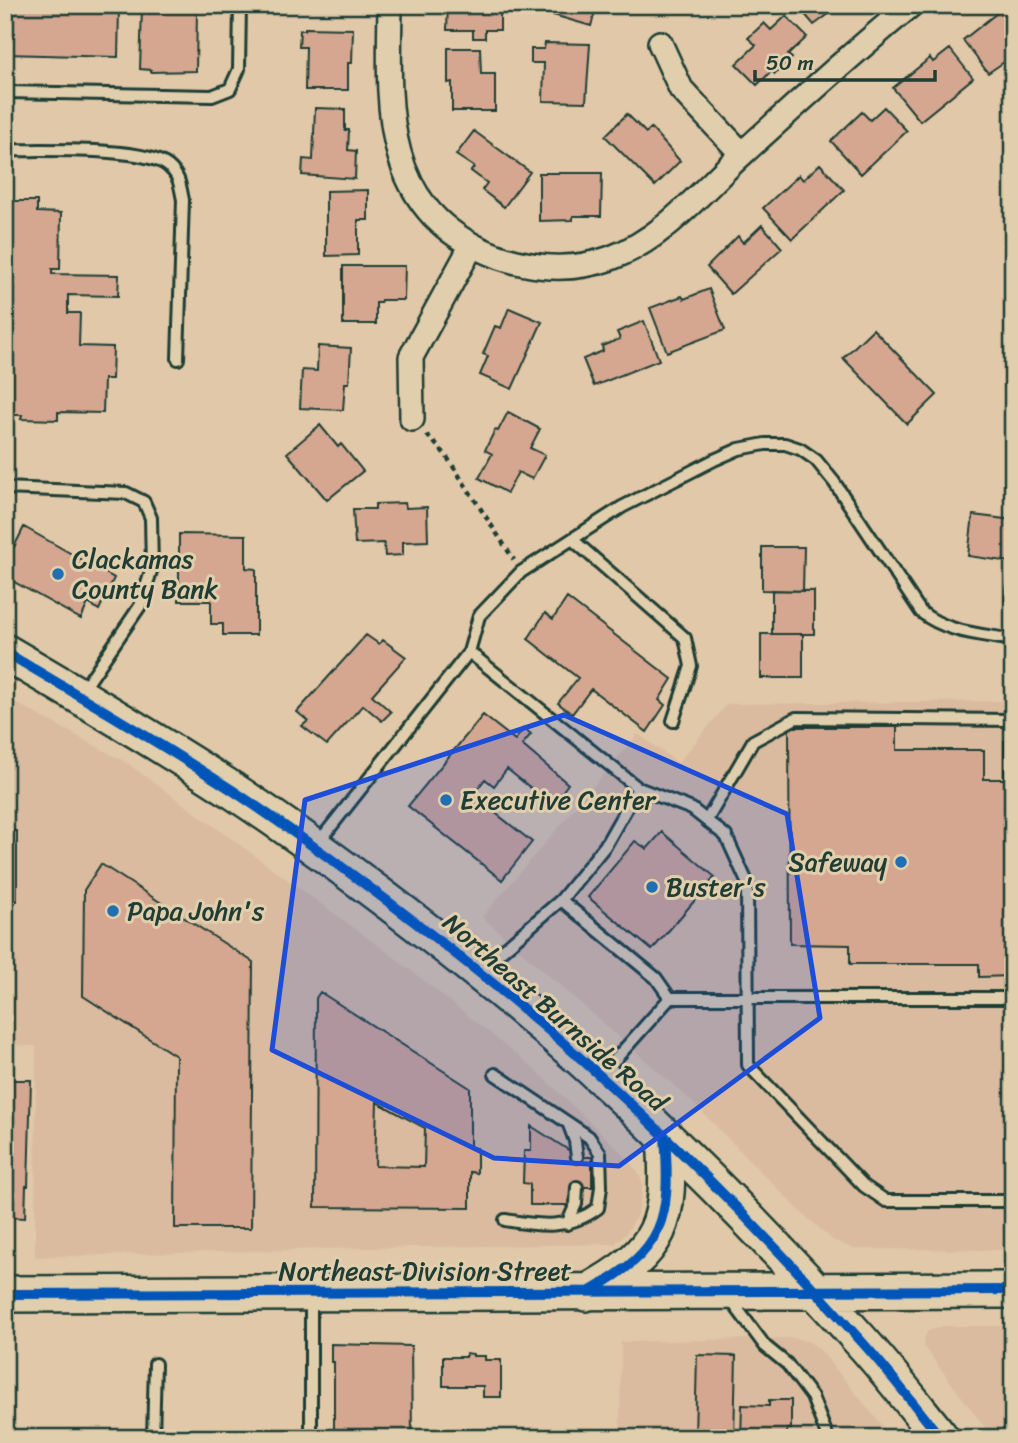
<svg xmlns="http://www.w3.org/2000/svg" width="1018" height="1443" viewBox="0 0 1018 1443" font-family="Sriracha,sans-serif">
	<rect width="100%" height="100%" fill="#e1c8a8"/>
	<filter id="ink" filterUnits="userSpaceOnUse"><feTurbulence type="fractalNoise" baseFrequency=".0143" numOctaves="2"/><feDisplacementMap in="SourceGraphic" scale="14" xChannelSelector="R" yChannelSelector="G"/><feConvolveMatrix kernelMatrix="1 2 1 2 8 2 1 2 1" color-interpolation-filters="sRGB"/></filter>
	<g filter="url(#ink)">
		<!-- built -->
		<path fill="#dabb9f" d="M5 697 127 763 390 954 530 1065 618 1149 637 1171 643 1183 638 1213 626 1234 615 1244 359 1248 35 1257 36 1046 5 1045Z
			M1013 701V1250L854 1249 833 1240 802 1213 686 1096 482 917 638 734 678 763 727 704Z
			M943 1326H1013V1438H993L924 1347V1339L928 1331Z
			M793 1338 810 1342 821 1351 892 1438H620L621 1342Z"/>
		<!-- building -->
		<path fill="#d6a790" stroke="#1f3d34" stroke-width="2" fill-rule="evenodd" d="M5 5 119 8 118 57 5 54Z
			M448 5H500V30H485V38H473V30H447Z
			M553 5H597L591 26 550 14Z
			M797 5H841L814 25Z
			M1007 5 1013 8V56L988 73 963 40Z
			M142 9 197 10 196 71 151 72V70L140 69Z
			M786 16 807 37 788 55 792 58 775 74 772 71 757 85 736 64 756 45 748 38 764 23 771 30Z
			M305 28 353 29 352 63H348V90H305L306 47H299L300 30H305Z
			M545 43 590 44 586 102 543 101 544 63H531V49H544Z
			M448 48H480L481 74H495V111H452V82L448 83Z
			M950 49 973 78 920 121 893 88 930 58 933 62Z
			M884 107 907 131 861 174 831 141 862 112 870 120Z
			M315 108 345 109V130H349L348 150 356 151 355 179 302 175 303 159 313 160Z
			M627 114 646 133 651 128 680 161 655 186 605 136Z
			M474 131 530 172 504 207 482 190 487 183 471 171 474 167 456 155Z
			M820 164 844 190 792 239 763 208 799 175 803 180Z
			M539 173H602L601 216H573V220L539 221Z
			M368 190V220H358V255L326 256V191Z
			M5 201H37V212L61 213 60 269H52V274L119 275 118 296 68 295V313H80L79 346 113 347 112 379H104L103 413 58 412V420L21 419 22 415H5Z
			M762 225 782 248 731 294 707 267 738 236 743 243Z
			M343 266H405L404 300H381L380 303H376V324H343Z
			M709 289 725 330 667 352 650 308 682 296 684 299Z
			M509 308 542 322 512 389 480 375 488 356 483 354 495 326 501 328Z
			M644 321 659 360 594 386 583 359 603 351 602 346 620 339 617 332Z
			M873 329 937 395 907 424 843 358Z
			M318 346 351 348 349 383H345L343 410 300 408 302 370 317 371Z
			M508 412 540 429 530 448 545 455 532 479 518 472 507 493 479 478 492 454 485 450 495 430 498 431Z
			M320 425 338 447 341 444 363 471 327 500 287 453Z
			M405 503 406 508 427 507 428 541 403 542V555L385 556 384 543 355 544 353 509H375V504Z
			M973 515 1013 520 1011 562 968 556Z
			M24 527 114 578 99 610 88 603 81 619 9 579 10 576 5 573V542L14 547Z
			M179 534 246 535V568L256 569V635H223V624H211V601H179Z
			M762 547H804L803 591 762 590Z
			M1008 575H1013V601L1005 600Z
			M772 590 814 591V634H772Z
			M567 598 672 679 659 700 665 705 647 732 591 689 572 714 558 703 578 678 528 639 545 613 553 619Z
			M761 634H803V678H761Z
			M366 635 379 644 383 640 406 657 372 695 391 712 382 721 363 705 327 745 302 726 308 721 297 712Z
			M483 715 515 740 524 728 531 734 522 745 568 784 552 805 507 769 494 786 485 779 473 795 532 842 502 880 408 806Z
			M789 727H897V750H984V779H1004V772H1013V976L979 977V964H850V945L790 944Z
			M1004 741H1013V772H1004Z
			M5 831H17V901H5Z
			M662 832 715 877 652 950 588 897 635 841 647 849Z
			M101 864 253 962 251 1228H175L176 1056 83 996 84 890Z
			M320 992 470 1088V1148H477V1173L470 1172V1208L315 1207 316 998ZM377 1102 425 1128 424 1167 375 1166Z
			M5 1080H31L28 1186H26L25 1218 5 1217Z
			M531 1126 570 1151V1157H592V1187H570V1205H530V1184L523 1183 524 1151H531Z
			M331 1344 411 1346 412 1438H334V1362H331Z
			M466 1353 473 1354V1356H485V1360H501V1397H483V1386H443V1357H466Z
			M697 1355 736 1356 734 1438H695Z
			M769 1400H791V1429H787V1438H741L742 1405 769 1406Z"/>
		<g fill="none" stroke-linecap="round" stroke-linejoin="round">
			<!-- service casing -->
			<g stroke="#1f3d34" stroke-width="16">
				<path id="service" d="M5 92 212 96 230 89 239 69 240 5
					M5 150C40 151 144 146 168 166 180 176 180 186 183 200L178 359
					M5 488 126 493 144 502 151 518 152 568 140 606 83 690
					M572 539 685 638 691 666 673 721
					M469 652 479 616 521 572 622 507 714 460 739 449 765 444H785L800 449 816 460 834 482 921 612C947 633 981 634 1013 640
					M707 820 753 741 796 718 1013 720
					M318 843 469 652 638 788 692 809 726 836 747 882 748 1065 864 1186 886 1201H1013
					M561 900 605 846 638 788
					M483 967 561 900 656 978 670 998
					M604 1072 670 998H1013
					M495 1074 589 1137 600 1153 601 1187 598 1208C569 1230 540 1226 505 1220
					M569 1125 575 1141 577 1157
					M567 1224 576 1204 577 1187
					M730 1299 765 1346 787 1364 812 1397 828 1438
					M153 1438 155 1364
					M311 1438V1297"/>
			</g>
			<!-- minor casing -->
			<g stroke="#1f3d34" stroke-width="28">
				<path id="minor" d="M390 5C389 97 379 200 478 248 519 268 567 274 611 258 665 238 702 190 743 153 798 103 853 52 911 5
					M660 43 681 89 742 154
					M412 419 411 357 472 245"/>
			</g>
			<!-- primary casing -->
			<g stroke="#1f3d34" stroke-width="40">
				<path id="primary" d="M5 652C82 697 158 742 232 790 316 846 397 907 476 970 614 1080 744 1210 862 1342 890 1373 915 1406 941 1438
					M586 1293C664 1250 671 1223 665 1136
					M5 1294 1013 1290"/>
			</g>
			<!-- path -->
			<path stroke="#1f3d34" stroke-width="4.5" stroke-dasharray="5 5" stroke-linecap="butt" d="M427 435 445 454 514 560"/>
			<!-- service -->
			<use href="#service" stroke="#e1ceac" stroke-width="10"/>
			<!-- minor -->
			<use href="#minor" stroke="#e1ceac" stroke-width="23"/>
			<!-- primary -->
			<use href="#primary" stroke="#e1ceac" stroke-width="35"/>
			<!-- cycleway casing -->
			<g stroke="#e1ceac" stroke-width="15">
				<path id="cycleway" d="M5 652C82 697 158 742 232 790 316 846 397 907 476 970 614 1080 744 1210 862 1342 890 1373 915 1406 941 1438
					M590 1291C665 1249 671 1220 665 1136
					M5 1294 1013 1290"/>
			</g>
			<!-- cycleway -->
			<use href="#cycleway" stroke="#0057b8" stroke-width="10"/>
		</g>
	</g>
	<!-- marked area -->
	<path fill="#1d4ed8" fill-opacity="0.2" stroke="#1d4ed8" stroke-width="5" stroke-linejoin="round" d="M564 715 787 814 820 1018 619 1166 494 1158 272 1050 305 800Z"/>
	<!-- markers -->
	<g fill="#1f6fb2" stroke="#e1ceac" stroke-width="2.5">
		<circle cx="58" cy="574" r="7"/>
		<circle cx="446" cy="800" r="7"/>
		<circle cx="901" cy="862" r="7"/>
		<circle cx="652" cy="887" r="7"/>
		<circle cx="113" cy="911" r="7"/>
	</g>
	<g text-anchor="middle" stroke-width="6" stroke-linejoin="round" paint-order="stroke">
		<!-- poi labels -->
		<g font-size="26" fill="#1f3d34" stroke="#e1ceac" text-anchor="start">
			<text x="72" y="568">Clackamas<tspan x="72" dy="30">County Bank</tspan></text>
			<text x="460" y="809">Executive Center</text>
			<text x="887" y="871" text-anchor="end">Safeway</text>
			<text x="666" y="896">Buster's</text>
			<text x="127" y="920">Papa John's</text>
		</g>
		<!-- street labels -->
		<g font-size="26" fill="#1f3d34" stroke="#e1ceac">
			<text transform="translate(555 1012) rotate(41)" y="9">Northeast Burnside Road</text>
			<text x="425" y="1280">Northeast Division Street</text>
		</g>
	</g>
	<!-- margin -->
	<rect width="1018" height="1443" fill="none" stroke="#e1ceac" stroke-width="28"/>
	<rect x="14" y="14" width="990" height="1415" fill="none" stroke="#1f3d34" stroke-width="2.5" filter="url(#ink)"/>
	<!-- scale -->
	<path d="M755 70v10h180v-10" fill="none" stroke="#1f3d34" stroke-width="3.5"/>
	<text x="766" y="70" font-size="21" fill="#1f3d34" stroke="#e1ceac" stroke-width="5" paint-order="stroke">50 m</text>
</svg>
